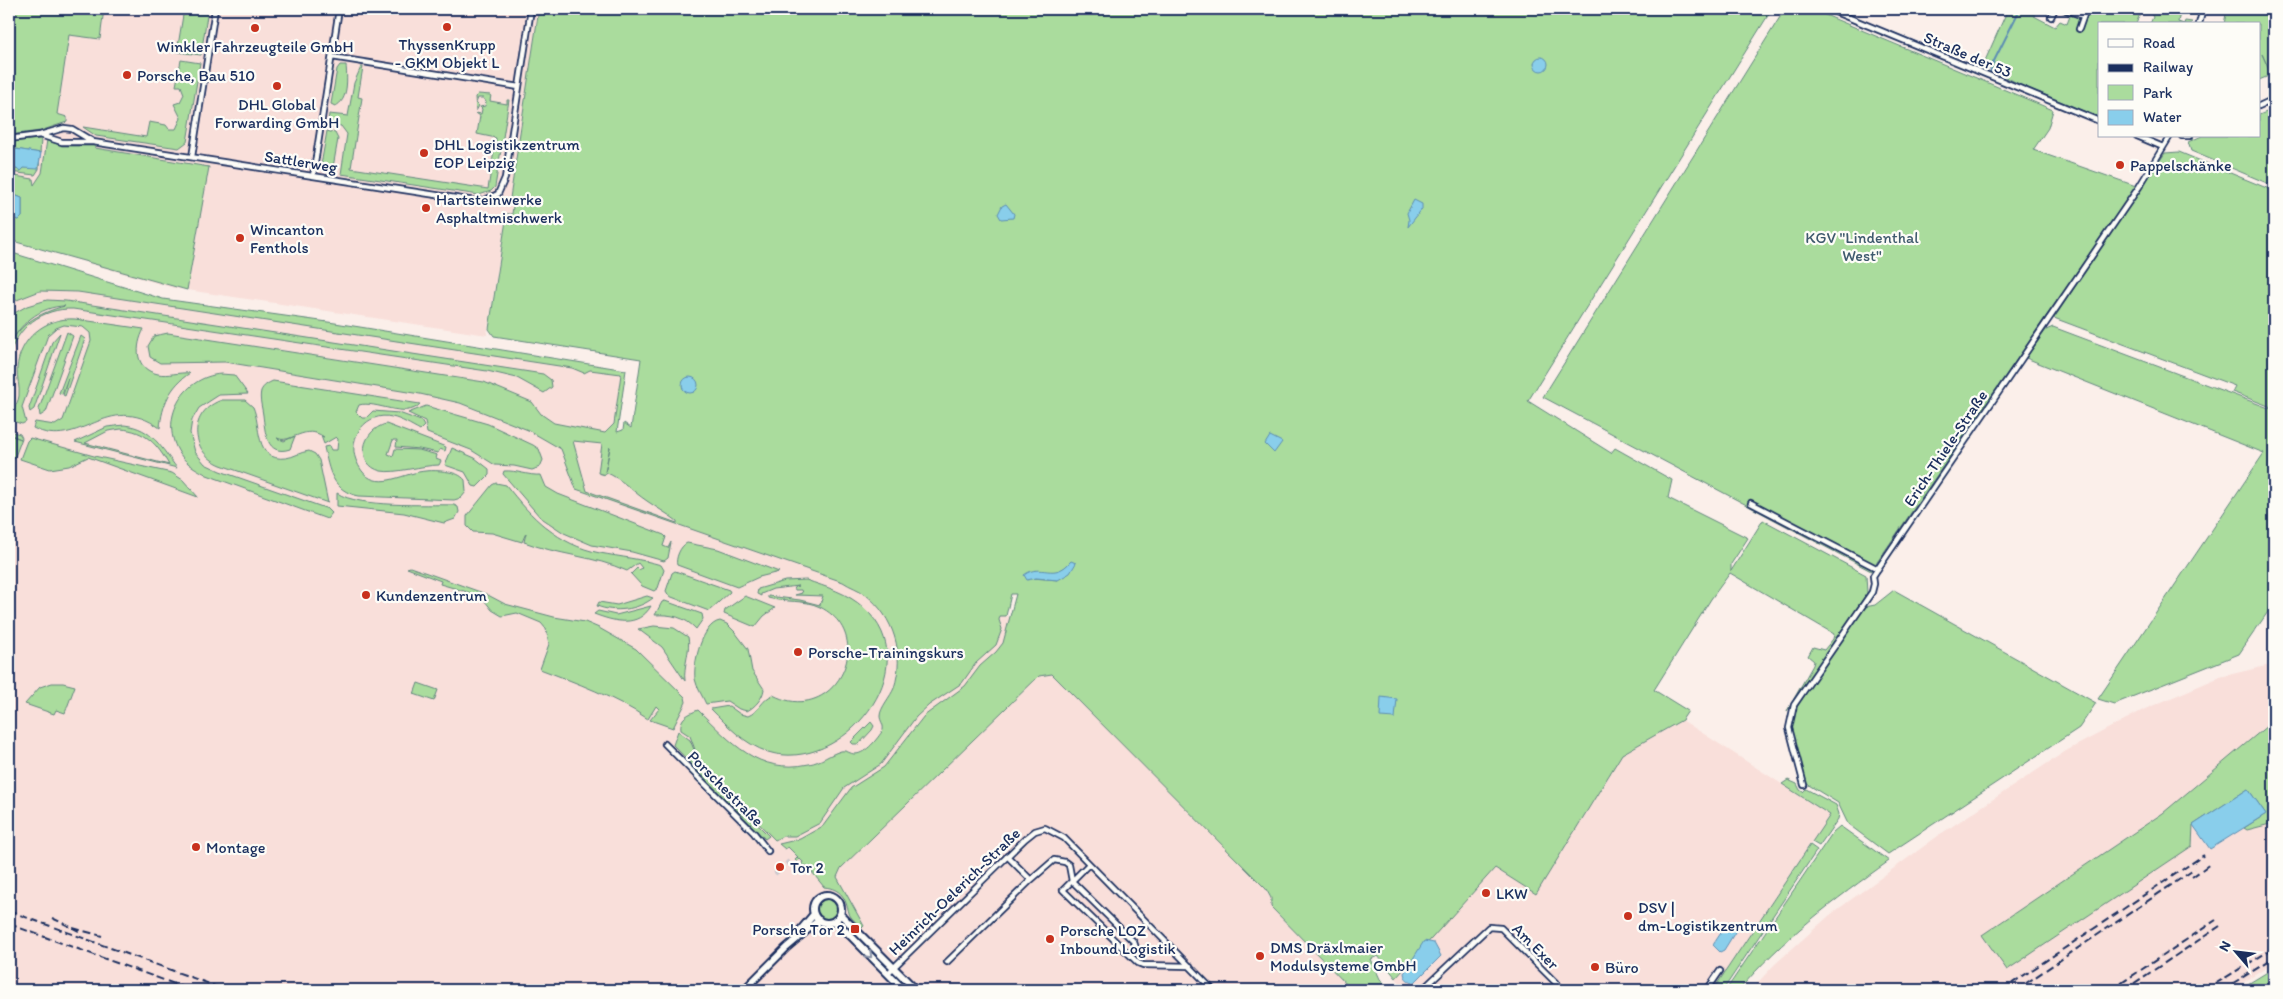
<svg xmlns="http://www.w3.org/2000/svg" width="2283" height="999" viewBox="0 0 2283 999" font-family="Itim,sans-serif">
	<rect width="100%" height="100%" fill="#fbefea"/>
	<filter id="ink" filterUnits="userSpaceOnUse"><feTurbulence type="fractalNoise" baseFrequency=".02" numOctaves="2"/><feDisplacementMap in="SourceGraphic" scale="10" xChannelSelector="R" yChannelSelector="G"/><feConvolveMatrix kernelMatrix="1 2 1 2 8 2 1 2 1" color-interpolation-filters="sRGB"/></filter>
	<g filter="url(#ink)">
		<!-- built -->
		<path fill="#f9dfda" d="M9 9H539L510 198 514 199 512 215 507 214 487 335 174 288 9 240Z
			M9 252 163 299 335 323 626 370 612 465 922 594 1038 624 1266 889 1271 898V907L1352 990H9Z
			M2274 664V963L2231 990H1751L1774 965 1830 915 1942 833 2066 751 2145 709 2220 677Z
			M1682 720 1830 815 1713 990H1405L1396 978 1427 929 1495 868 1536 893 1622 754Z"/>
		<!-- green -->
		<path fill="#aadc9d" stroke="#62867e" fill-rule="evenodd" d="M9 9H104L100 39 69 35 57 114 67 117V122L40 131 9 135Z
			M184 9H208L201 55 177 52Z
			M539 9H1113V11L1123 9H1772L1528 401 1611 453 1615 448 1672 480 1668 498 1748 538 1731 564V571L1763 520 1866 575 1867 593 1787 711 1813 665 1814 661 1808 656 1813 647 1824 650 1833 639 1834 634 1730 573 1711 599 1654 690 1688 711 1682 720 1622 754 1536 894 1495 868 1396 978 1378 956 1371 959 1380 979 1390 990H1352L1271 907V898L1266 889 1052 674 1039 676 841 868 837 877 864 926 862 928C858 924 850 918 849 913 845 898 842 889 824 887L807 866 801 865 803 862 800 859 797 862 795 860 798 857 788 847 785 849 779 844 800 839 823 826 851 788 884 767 924 716 965 686 980 666 996 652 1003 643 1016 594H1011L1006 616H1000L999 620 1002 629 996 645 976 663 962 683 929 705 916 717 881 764 844 788 820 823 795 836H783L775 840 707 771 698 758 690 736 681 730C679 717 689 714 698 710 731 742 758 775 809 764 821 762 830 754 841 751 847 750 850 754 855 754 866 754 878 738 883 730 884 724 880 721 880 716 880 708 891 696 894 688 905 654 894 617 866 595 859 589 850 587 843 582L576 489 561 449 528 430 460 403 420 394 225 362 160 363 150 357 148 346 154 336 168 333 484 382 532 402 541 414 554 423 605 433 614 424 621 374 590 370 584 373 572 368 78 292 40 291 9 303V252L163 299 335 323 626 370 617 432 623 430 624 423 631 428 641 359 494 336 489 329 507 214H512L514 199 510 198ZM573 441 602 444 598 473 605 475 610 447 605 472C622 479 632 491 647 501 657 508 668 514 677 521V523L587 491ZM1071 561 1058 580 1032 578 1039 571C1053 574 1061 573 1071 561Z
			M1785 9H1811L2053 110 2048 128 2033 150 2136 186 1871 571 1543 397Z
			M2008 9H2034L2036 12 2034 16 2055 27 2060 21 2067 24 2070 16 2064 13V11L2079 17 2076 29 2080 31 2089 9 2106 12 2108 9H2142L2136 24H2099V119L2017 86 2019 84 1986 67 1987 63H1984Z
			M2148 9H2178L2176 12 2180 13 2178 22 2184 24 2185 21 2192 22 2191 24H2150L2153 17Z
			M2227 9H2274V32L2269 34 2270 37 2274 35V43H2271L2274 44V74L2272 75 2262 54 2271 75 2259 80V24H2224Z
			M181 60 200 63 187 142 179 148 96 136 83 127 146 137 149 122 166 125 169 129H176L181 118 174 104 180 102 184 94 181 86H176Z
			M340 65H346C347 77 349 101 335 106L331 104 337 69Z
			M361 67H363L358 97 362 98 351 168 488 189 496 138 477 134 480 116 476 113 481 114 482 109 480 107 485 106 486 102 483 98H478L476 103 479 106 476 111 475 97 478 94 491 95 490 101 507 104V100H509L495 187 491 191 479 195 341 174 347 134 341 126 328 124 329 114 348 116 354 83Z
			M2274 109V186L2191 151 2188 142 2202 136H2259V115Z
			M327 131 335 133 338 139 332 173 325 171 321 165Z
			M41 139 39 169 35 175 9 172V166L21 171 40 153 9 148V142Z
			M47 140 62 146H95V148L209 167 187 290 9 240V217L19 220 22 217V198L9 193V175L33 179 34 185 42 173Z
			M2179 152 2274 191V408L2232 392 2235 386 2054 318 2165 153Z
			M47 300 66 301 543 374 551 380 552 387 544 393 517 378 487 371 73 309C42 308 17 327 9 357 9 327 41 312 65 306 40 306 18 325 9 347V316L27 306Z
			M75 319 144 329C135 346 134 369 158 374 168 376 179 372 190 373 170 386 162 405 160 428 107 390 80 452 33 428L35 422 55 425 63 420 91 341 90 333 83 327 64 325 56 328 48 335 22 407 26 422 22 424 9 420C9 412 18 405 19 396 20 387 17 378 17 369 19 339 45 317 75 319Z
			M2053 327 2274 410V603L2239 654 2114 704 2098 699 2264 453 2026 358 2046 330Z
			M67 332 73 336 46 412 40 416 39 409Z
			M60 333 34 409 30 412 29 408 52 342Z
			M81 336 85 339 65 396 63 395 68 378 62 394 59 393Z
			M221 374 234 375 248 394 219 395 199 408 192 420 190 433 195 452 205 464 220 471 328 509 332 513 327 519 207 475C197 469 187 465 180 454 158 421 182 377 221 374Z
			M273 381 420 404C406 420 376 400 359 405L356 412 362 418H366L373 411 399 413 421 421 424 426 420 430C411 425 401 419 392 417 367 411 347 437 356 460 369 492 391 479 414 473 426 470 437 470 449 472 455 473 461 475 465 480L466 492 461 498 454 500 359 496C332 491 329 470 324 447L329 446 331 450H337L338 439 336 437 324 444 321 436 324 437C305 423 290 445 277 438L284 441 295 436 290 449C266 457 265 431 263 415 262 407 259 399 261 391 263 386 268 383 273 381Z
			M222 400H245L253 407C261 424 254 462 286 458 294 457 300 452 309 451L315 454 319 460 328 503 221 465C189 452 188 411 222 400Z
			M426 406 488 424 533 445 539 449 543 460 540 467 532 470 514 466 495 465 471 450 427 433 425 421 408 413Z
			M386 424 446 447 445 451 440 449 438 453 419 449 396 447 397 440H393L388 454 393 456 395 449 419 450 437 455 436 459 441 461 439 465C423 465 395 474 381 471 355 465 361 430 386 424Z
			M124 425C153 428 161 448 177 468L75 442 107 427ZM121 429C146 431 157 444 169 465L85 443 108 431Z
			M9 431 20 434 22 438 14 459 9 462V435L21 439 9 434Z
			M30 438 94 456 172 473 183 480 198 497 88 457 69 466 50 469 20 459 27 441Z
			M452 448 475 458 489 469V475L477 487 473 486 465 472 445 465Z
			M504 471C517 470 528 476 541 475L546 487 558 494 664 535 666 537 663 546 668 548 671 542 668 558 664 561 632 552 592 545 564 533 540 517 503 474Z
			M496 483 506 485C531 517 558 545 600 553 621 557 641 559 661 565L664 570 658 588 654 591 642 586 631 574 637 568 639 570 642 568 638 563 627 571C594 556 558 555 524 542L526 533 522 542 492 533 473 532 467 526V516L492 485Z
			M337 493C360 508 425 504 454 505L458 507 459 512 455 519 444 523 404 513 337 506Z
			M687 543 718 549 779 572 759 577 737 587 677 565C675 559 680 546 687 543Z
			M410 567 486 594 505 604 554 617 585 622 599 628 636 649 685 697 686 702 673 728 650 720 659 709 656 706 648 719C615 697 577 683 540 669L549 644 546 629 541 623 517 613 502 616 492 610 481 596 440 584 441 581 407 568Z
			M675 571 729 590 730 592 709 611 669 596 666 591 672 573Z
			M806 580C826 587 848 593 864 608 930 667 842 775 768 752 744 744 728 726 711 709L729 706 740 714 748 716C759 712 762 699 773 695 835 727 879 636 820 607 804 599 785 603 768 598V596L800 600 820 605 823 596 795 595 802 593 801 590H795L794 587 798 586 773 589 761 594V596L757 594 758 589 785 581Z
			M1894 590 2096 703 2079 728 1888 854 1848 824 1838 803 1807 784 1792 729 1795 710 1841 639 1865 607 1875 605Z
			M647 596 653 598C638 610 614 613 597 606L599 602 617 605Z
			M745 596 775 608 764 616 755 627 724 614 725 610Z
			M665 601 702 614 703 619 696 629C685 617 671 614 655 615L662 602Z
			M651 606C638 628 615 622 594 614L598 611 616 615Z
			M720 621 727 624 735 632 748 649 752 671 764 689C763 698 755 707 747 711L739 709 727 701 706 704C702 695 697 688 695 679 693 663 702 624 720 621Z
			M654 626 674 628 688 637C691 649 683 666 685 681L662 647 638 629Z
			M52 683H63L75 686 65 713 56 710 54 714 25 704 40 687Z
			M418 683 438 690 434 701 414 694Z
			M2274 720V823L2247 830 2244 828 2266 814 2248 789 2193 825 2192 846 2007 970 1982 935 2163 813Z
			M871 722 874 726 872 730 859 744H853L851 742Z
			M678 731 690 740 701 766 736 802 732 806 673 745Z
			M1788 780 1797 784 1800 790 1803 792 1806 789 1836 805 1839 814 1838 819 1819 846 1812 842 1830 815 1782 784Z
			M737 804 769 836 765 839 734 807Z
			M1840 826 1889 861C1834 900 1782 939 1739 990H1726L1833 832Z
			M1810 845 1817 850 1723 990H1713Z
			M817 909a11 11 0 1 1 22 0a11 11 0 1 1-22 0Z
			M2274 968V990H2238Z"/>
		<!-- water -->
		<path fill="#89ceeb" stroke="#5d8eb3" d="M1534 64a7 7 0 1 1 14 0a7 7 0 1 1-14 0Z
			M9 148 41 153 38 169 23 168 21 171 9 166Z
			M9 193 22 198V217L19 220 9 217Z
			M1414 200 1422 204V209L1408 227 1409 220 1407 213Z
			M1006 204 1014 214 1013 218 1001 219 998 214 1002 206Z
			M682 385a8 8 0 1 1 16 0a8 8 0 1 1-16 0Z
			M1270 436 1282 442 1274 453 1265 444Z
			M1071 561 1076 563 1070 573 1058 580 1036 578 1027 580 1024 575C1041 562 1054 582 1071 561Z
			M1381 697 1397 699 1395 718 1380 717Z
			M2248 789 2266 814 2210 849 2193 825Z
			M1728 922 1737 929 1724 950 1720 952 1713 945Z
			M1424 941 1434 943 1441 956 1414 983C1409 982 1405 979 1404 973Z"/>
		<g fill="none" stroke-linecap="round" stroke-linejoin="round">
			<!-- stream -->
			<path stroke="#5d8eb3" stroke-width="2" d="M1886 30 1990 73 1992 65 2020 9
				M1990 73 2099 118"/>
			<!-- street-tunnel -->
			<path stroke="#cec9ce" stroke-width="4.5" stroke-dasharray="4.5 2" stroke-linecap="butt" d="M786 861 789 864
				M775 871 778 874"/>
			<!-- street casing -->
			<g stroke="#1b2f5e" stroke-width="8">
				<path id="street" d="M1828 9 2099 121
					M2064 9 2083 16
					M2191 9 2202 13
					M2051 17 2055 9
					M2199 24 2203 9
					M2079 29 2086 9
					M332 57 519 87
					M2259 106 2274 99
					M40 135 62 142H93L475 201 485 200 498 194 505 178 531 9
					M2137 136 2163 147
					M2182 136H2190
					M9 139 40 135 64 128 72 129 92 141
					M192 157 215 9
					M313 176 339 9
					M1751 503 1878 569
					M665 744 754 833 768 851
					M1804 785 1789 728 1794 705 1872 592 1874 584 1873 576 1877 570 2139 187 2170 136
					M1089 864 1063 890 1138 963 1143 965 1190 966
					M1031 880 1054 860 1065 862 1069 865 1072 881 1134 942 1136 948 1130 955
					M947 962 1031 880 1007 856
					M888 973 1025 839 1035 831 1045 828 1064 838 1213 990
					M1422 990 1489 927 1501 928 1563 990
					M1707 990 1720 971"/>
			</g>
			<!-- secondary casing -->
			<g stroke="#1b2f5e" stroke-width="10">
				<path id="secondary" d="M813 909a14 14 0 1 1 28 0a14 14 0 1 1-28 0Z
					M840 914 916 990
					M835 920 904 990
					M798 933 814 914
					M744 990 786 948 819 920"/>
			</g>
			<!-- street -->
			<use href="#street" stroke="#fdfcf7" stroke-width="4.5"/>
			<!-- secondary -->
			<use href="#secondary" stroke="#fdfcf7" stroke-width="6"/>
			<!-- rail -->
			<path stroke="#1b2f5e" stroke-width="2" stroke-dasharray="8 4" stroke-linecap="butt" d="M2192 877 2210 864
				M9 911 226 990
				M52 918 79 931
				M9 924 191 990
				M73 928 102 936
				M2002 990 2204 855
				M2016 990 2195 869
				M2111 990 2216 920
				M2124 990 2220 926
				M2205 990 2274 948
				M2222 990 2274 958"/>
		</g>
		<!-- one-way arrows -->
		<defs><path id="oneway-chevron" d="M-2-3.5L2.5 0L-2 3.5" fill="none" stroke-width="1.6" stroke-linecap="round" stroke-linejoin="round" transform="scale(1.25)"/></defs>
		<use stroke="#8c96aa" href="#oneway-chevron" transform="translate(869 955) rotate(45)"/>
	</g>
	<!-- markers -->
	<g fill="#c8321e" stroke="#fdfcf7" stroke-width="2">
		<circle cx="447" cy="27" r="5"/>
		<circle cx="255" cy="28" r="5"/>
		<circle cx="127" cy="75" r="5"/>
		<circle cx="277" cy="86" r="5"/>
		<circle cx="424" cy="153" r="5"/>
		<circle cx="2120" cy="165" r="5"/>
		<circle cx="426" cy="208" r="5"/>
		<circle cx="240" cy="238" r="5"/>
		<circle cx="366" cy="595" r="5"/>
		<circle cx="798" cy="652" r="5"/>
		<circle cx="196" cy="847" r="5"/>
		<circle cx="780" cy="867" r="5"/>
		<circle cx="1486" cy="893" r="5"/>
		<circle cx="1628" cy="916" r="5"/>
		<rect x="850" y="924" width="10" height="10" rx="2.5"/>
		<circle cx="1050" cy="939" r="5"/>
		<circle cx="1260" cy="956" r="5"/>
		<circle cx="1595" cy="967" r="5"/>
	</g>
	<g text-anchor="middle" stroke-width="4.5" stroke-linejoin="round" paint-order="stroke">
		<!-- poi labels -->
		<g font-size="16" fill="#1b2f5e" stroke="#fdfcf7" text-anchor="start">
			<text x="447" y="50" text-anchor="middle">ThyssenKrupp<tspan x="447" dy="18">- GKM Objekt L</tspan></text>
			<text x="255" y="52" text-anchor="middle">Winkler Fahrzeugteile GmbH</text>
			<text x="137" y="81">Porsche, Bau 510</text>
			<text x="277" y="110" text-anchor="middle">DHL Global<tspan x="277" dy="18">Forwarding GmbH</tspan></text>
			<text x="434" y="150">DHL Logistikzentrum<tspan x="434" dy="18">EOP Leipzig</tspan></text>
			<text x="2130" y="171">Pappelschänke</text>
			<text x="436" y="205">Hartsteinwerke<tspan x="436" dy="18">Asphaltmischwerk</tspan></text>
			<text x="250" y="235">Wincanton<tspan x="250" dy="18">Fenthols</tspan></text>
			<text x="376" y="601">Kundenzentrum</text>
			<text x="808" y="658">Porsche-Trainingskurs</text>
			<text x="206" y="853">Montage</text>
			<text x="790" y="873">Tor 2</text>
			<text x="1496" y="899">LKW</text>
			<text x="1638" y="913">DSV |<tspan x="1638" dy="18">dm-Logistikzentrum</tspan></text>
			<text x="845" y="935" text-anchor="end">Porsche Tor 2</text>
			<text x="1060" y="936">Porsche LOZ<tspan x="1060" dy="18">Inbound Logistik</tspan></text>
			<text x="1270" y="953">DMS Dräxlmaier<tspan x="1270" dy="18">Modulsysteme GmbH</tspan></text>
			<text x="1605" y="973">Büro</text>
		</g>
		<!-- street labels -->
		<g font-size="16" fill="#1b2f5e" stroke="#fdfcf7">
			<text transform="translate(1968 54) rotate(23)" y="6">Straße der 53</text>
			<text transform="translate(301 161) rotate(9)" y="6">Sattlerweg</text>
			<text transform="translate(1945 448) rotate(-56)" y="6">Erich-Thiele-Straße</text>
			<text transform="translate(726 788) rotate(45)" y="6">Porschestraße</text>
			<text transform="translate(954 891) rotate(-44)" y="6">Heinrich-Oelerich-Straße</text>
			<text transform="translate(1536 946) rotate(45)" y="6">Am Exer</text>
		</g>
		<!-- park labels -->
		<g font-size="16" fill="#3f5a6e" stroke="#fdfcf7">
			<text x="1862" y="243">KGV "Lindenthal<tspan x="1862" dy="18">West"</tspan></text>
		</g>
	</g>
	<!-- margin -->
	<rect width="2283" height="999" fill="none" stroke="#fdfcf7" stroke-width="30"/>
	<rect x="15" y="15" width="2253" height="969" fill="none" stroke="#1b2f5e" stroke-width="2" filter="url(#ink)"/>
	<!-- legend -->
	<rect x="2098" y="22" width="162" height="115" fill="#fdfcf7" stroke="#a3aaba"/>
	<rect x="2108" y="39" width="25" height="8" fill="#fdfcf7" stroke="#a3aaba"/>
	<text x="2143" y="48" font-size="15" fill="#1b2f5e">Road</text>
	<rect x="2108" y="64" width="25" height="8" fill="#1b2f5e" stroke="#a3aaba"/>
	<text x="2143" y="72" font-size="15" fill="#1b2f5e">Railway</text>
	<rect x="2108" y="85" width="25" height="15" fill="#aadc9d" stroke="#a3aaba"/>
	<text x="2143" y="98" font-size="15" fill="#1b2f5e">Park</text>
	<rect x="2108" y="110" width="25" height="15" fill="#89ceeb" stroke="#a3aaba"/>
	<text x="2143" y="122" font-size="15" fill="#1b2f5e">Water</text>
	<!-- north arrow -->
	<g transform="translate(2236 952) rotate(298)" stroke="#fdfcf7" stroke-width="4" paint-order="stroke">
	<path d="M0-4L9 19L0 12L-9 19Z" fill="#1b2f5e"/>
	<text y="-8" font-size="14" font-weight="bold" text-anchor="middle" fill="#1b2f5e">N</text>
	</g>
</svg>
